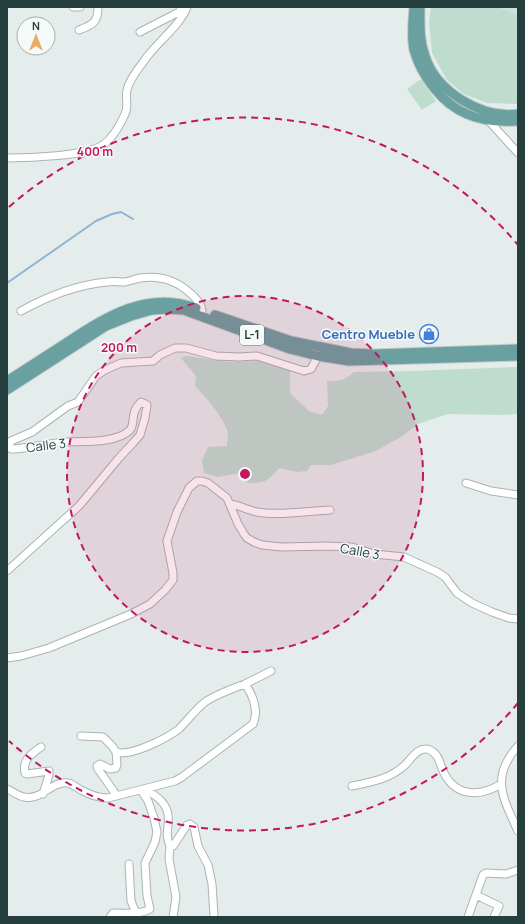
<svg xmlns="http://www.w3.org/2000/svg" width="525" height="924" viewBox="0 0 525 924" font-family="Manrope,sans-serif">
	<rect width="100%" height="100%" fill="#e5edec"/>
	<!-- built -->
	<path fill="#d3dddb" d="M499 7H518V14Z"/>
	<!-- green -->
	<path fill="#bfddcf" d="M431 7H498L518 14V104L487 103 464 94 447 80 432 53 429 22Z
		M421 79 436 101 422 110 407 89Z
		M186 356 229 362 265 361 290 370V393L309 411 322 415 328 406 327 381C339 382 345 380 354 372L411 371 518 367V414L503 415 448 414 418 424 401 437 376 451 331 465H311L307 471 297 472 279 468C268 481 266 483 248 483L243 475 235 474 218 477 204 473 202 460 208 447 227 446C227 442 228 437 228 433 225 419 205 396 195 386L196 376 181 358Z"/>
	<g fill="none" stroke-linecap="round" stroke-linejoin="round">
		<!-- stream -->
		<path stroke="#90b4cf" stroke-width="2" d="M7 283 96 221 112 214 121 212 133 219"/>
		<!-- minor casing -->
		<g stroke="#a8b5b4" stroke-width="9">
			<path id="minor" d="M73 7H80
				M79 30C92 25 98 23 98 7
				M140 32 179 12 182 7
				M487 119 518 153
				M7 158C28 158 87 156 103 145 113 138 120 125 125 114 129 106 125 97 127 90 129 80 138 69 144 61 155 44 181 25 187 7
				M21 311C48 296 76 285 107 282 113 281 119 282 125 282 130 281 135 279 140 278 160 275 176 280 190 293 196 298 201 303 202 310
				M466 483 491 491 518 495
				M230 504C239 505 247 510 257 512 278 516 308 511 330 510
				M7 571 79 506 119 458 133 443 140 435 145 418 147 405 141 402C129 413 136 423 130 430 116 444 82 441 64 442 48 444 31 447 15 449H11L9 447 11 441 32 432 68 406 78 402 96 376 105 370 121 363 153 361 160 355 175 348H186L216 356 239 357 257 356 304 371 311 369 318 356
				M7 658 21 656 49 648 131 614 150 604 165 590 173 580V573L167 541 177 512 189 488 197 481H202L208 483 227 498 238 524 244 534 247 538 254 542 262 545 282 547 326 546 352 547 374 554 404 557 437 572 445 577 457 593 472 603 492 612 509 618 518 619
				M245 684 271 671
				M518 746C490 777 503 798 518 831
				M41 747C31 754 22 760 25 773L27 774 49 771V775L43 794
				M116 752 117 764 116 768 110 769 100 764 97 766 98 769 117 796
				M352 786C372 782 390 779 405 765 411 759 419 745 430 750 439 754 440 765 444 773 456 797 480 797 501 784
				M7 789C12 791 18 796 24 797 42 801 50 781 68 783 73 784 77 788 81 790 90 795 98 798 108 798L175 781 182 777 253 724C259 711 253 695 245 684 231 689 217 694 205 702 195 710 188 720 179 729 167 738 131 757 116 752L112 746 103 737 81 736
				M142 791C153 791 167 803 168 815 170 827 164 832 170 846H173L187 825 190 824 194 827 198 846 208 865 212 884 214 916
				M170 846 169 859 176 897 173 917
				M129 864 131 901 136 913
				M476 895 499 906 494 917
				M110 917 113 913C124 913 140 915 150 909L147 896 145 863 155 842 157 832 154 818 148 801 141 790
				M468 917 483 875 486 873 506 874 518 870"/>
		</g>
		<!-- major casing -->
		<g stroke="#c2c9c9" stroke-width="11">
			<path id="major" d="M414 7C413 21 411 36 414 50 421 75 442 104 467 114 482 121 502 122 518 121
				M420 7C420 24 419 40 425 56 436 91 481 119 518 114
				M215 315 291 341 351 353 374 354 518 349
				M7 381C27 368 46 356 66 343 106 317 146 290 196 308
				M7 390 106 326 131 316 152 310 167 309 184 310 290 349 318 356 349 361 518 356"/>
		</g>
		<!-- minor -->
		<use href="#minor" stroke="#fff" stroke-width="7"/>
		<!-- major -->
		<use href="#major" stroke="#6ba0a0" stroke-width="9"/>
	</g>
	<!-- distance rings -->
	<circle cx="245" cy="474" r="178" fill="#c2185b" fill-opacity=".12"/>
	<g fill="none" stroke="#c2185b" stroke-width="2" stroke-dasharray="7 5">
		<circle cx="245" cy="474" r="178"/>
		<path d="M518 703A356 356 0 0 1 9 741M9 207A356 356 0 0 1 518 245"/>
	</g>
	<!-- icons -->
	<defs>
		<g id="shop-ring" transform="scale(1)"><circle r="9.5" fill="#f5faf9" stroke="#3f7fe0" stroke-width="1.5"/><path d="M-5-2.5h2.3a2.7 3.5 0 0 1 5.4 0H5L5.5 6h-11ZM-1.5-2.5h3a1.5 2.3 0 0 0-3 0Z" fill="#3f7fe0"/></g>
	</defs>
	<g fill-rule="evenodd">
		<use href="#shop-ring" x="429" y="334"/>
	</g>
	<g text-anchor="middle" stroke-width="3" stroke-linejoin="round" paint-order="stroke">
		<!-- shield labels -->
		<rect fill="#f5faf9" stroke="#637676" stroke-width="1" x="240" y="325" width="24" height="20" rx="3"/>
		<g font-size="12" font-weight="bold" fill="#253e3e">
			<text x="252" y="339">L-1</text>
		</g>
		<!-- shop labels -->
		<g font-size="13" font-weight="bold" fill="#366cbe" stroke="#f5faf9" text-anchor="end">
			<text x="415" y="339">Centro Mueble</text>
		</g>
		<!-- street labels -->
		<g font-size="13" fill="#253e3e" stroke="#f5faf9">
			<text transform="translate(46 445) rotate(-7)" y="5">Calle 3</text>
			<text transform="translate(360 551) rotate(10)" y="5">Calle 3</text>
		</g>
	</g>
	<circle cx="245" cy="474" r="6" fill="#c2185b" stroke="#f5faf9" stroke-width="2"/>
	<g font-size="12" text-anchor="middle" font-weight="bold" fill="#c2185b" stroke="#f5faf9" stroke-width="3" stroke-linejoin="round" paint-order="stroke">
		<text x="95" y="156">400 m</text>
		<text x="119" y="352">200 m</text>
	</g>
	<!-- border -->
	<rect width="525" height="924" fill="none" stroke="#253e3e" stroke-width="16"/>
	<!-- north arrow -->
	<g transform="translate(36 36)"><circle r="19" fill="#f5faf9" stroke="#a2afae"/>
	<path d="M0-3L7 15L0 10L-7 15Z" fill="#ebab65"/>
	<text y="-6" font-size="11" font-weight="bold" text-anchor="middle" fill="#253e3e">N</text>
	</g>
</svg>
